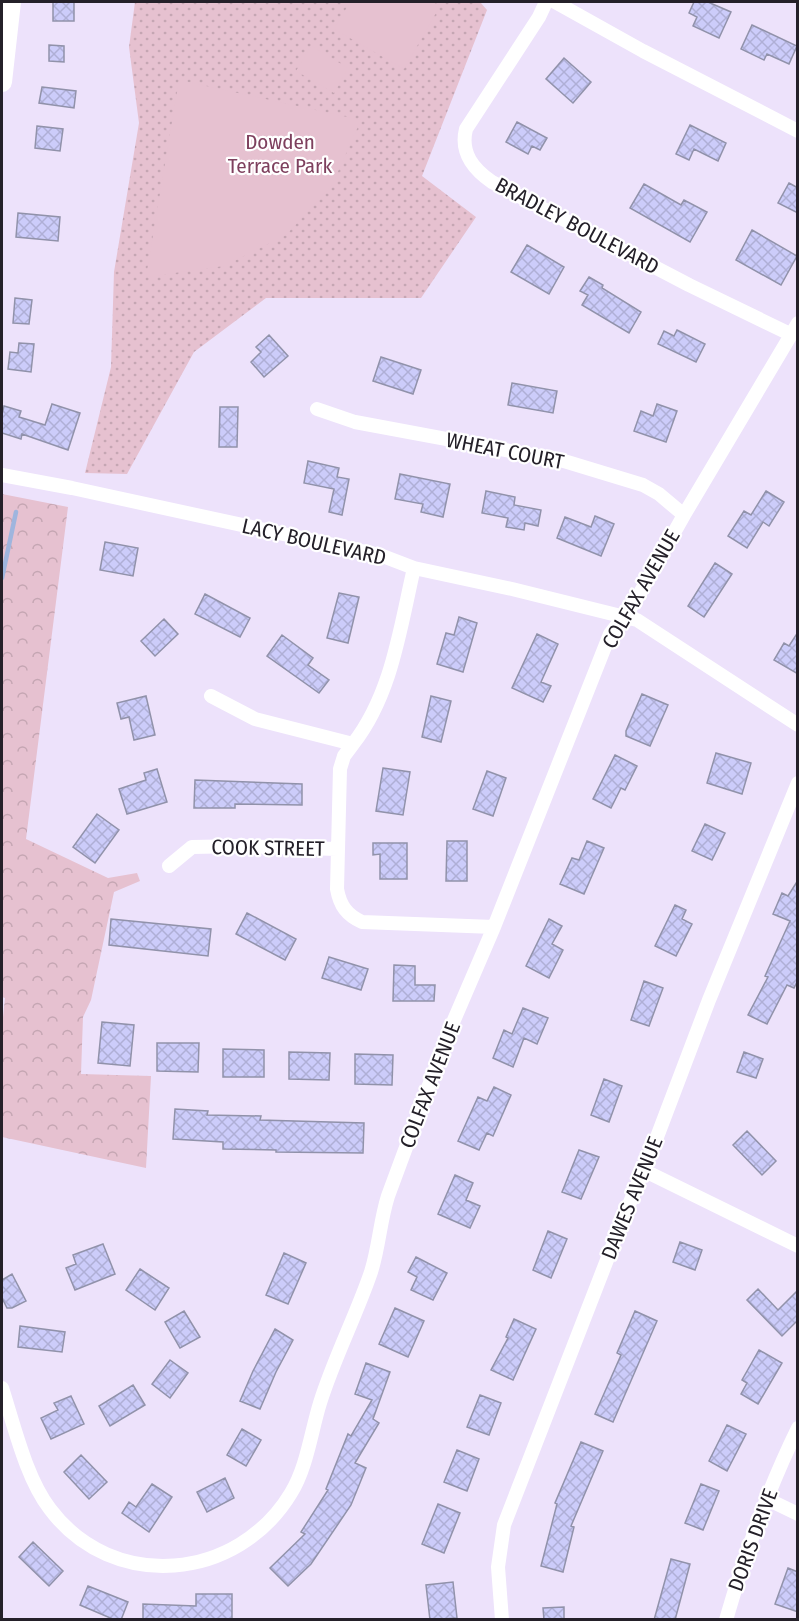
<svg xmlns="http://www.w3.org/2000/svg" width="799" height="1621" viewBox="0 0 799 1621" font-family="'Fira Sans Condensed',sans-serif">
	<defs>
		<pattern id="grass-dots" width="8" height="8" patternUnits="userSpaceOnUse" patternTransform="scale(1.5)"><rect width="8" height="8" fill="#e6c1d0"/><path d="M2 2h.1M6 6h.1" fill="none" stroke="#c5a6b3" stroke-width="1.8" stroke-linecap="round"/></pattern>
		<pattern id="forest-crowns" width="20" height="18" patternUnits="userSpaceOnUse" patternTransform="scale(1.5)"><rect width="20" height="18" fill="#e6c1d0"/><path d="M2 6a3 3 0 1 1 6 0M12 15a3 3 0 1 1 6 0" fill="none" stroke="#c5a6b3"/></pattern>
		<pattern id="building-cross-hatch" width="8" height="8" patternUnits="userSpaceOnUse" patternTransform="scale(1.5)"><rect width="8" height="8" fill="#ccccfa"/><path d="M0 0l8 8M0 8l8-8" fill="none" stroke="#afafd6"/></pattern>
	</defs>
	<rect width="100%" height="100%" fill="#ede2fb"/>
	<!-- grass -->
	<path fill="url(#grass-dots)" d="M135 2H480L487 10 422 176 476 217 421 298H266L194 352 127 474 85 473 111 367 114 272 139 123 129 47Z"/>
	<!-- forest -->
	<path fill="url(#forest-crowns)" d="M2 494 68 507 26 839 108 878 137 873 140 881 114 892 91 1000 83 1017 81 1074 151 1076 146 1168 2 1137V1027L5 998 2 997Z"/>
	<!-- garden -->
	<path fill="#e6c1d0" d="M350 2H433L440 6 404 69 334 29Z
		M311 46 348 68 334 93 296 71Z
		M179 80 361 120 332 185 286 235 224 266 146 277Z"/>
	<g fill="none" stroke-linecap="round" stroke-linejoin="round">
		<!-- stream -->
		<path stroke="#9fb5de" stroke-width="4.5" d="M2 578 16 512"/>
	</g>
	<!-- building -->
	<path fill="url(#building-cross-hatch)" stroke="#9192aa" stroke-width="1.5" d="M53 2H74V21H53Z
		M694 2H708L731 12 719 38 693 26 697 17 689 13Z
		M752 25 797 46 789 64 767 54 764 60 741 49Z
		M49 45 64 46V62L49 61Z
		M564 58 591 82 573 103 546 79Z
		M42 87 76 91 74 108 39 103Z
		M517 122 547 138 540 150 532 146 528 154 506 142Z
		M690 125 726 143 718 161 694 149 689 160 676 154Z
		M37 126 63 129 60 151 35 148Z
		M789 183 798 188V213L778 203Z
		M644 184 681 205 684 200 707 212 690 242 630 208Z
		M18 213 60 217 58 241 16 237Z
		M752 230 797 256 781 285 736 260Z
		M527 245 564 267 549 294 511 272Z
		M589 277 603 285 602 288 641 312 629 333 582 305 588 295 580 291Z
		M15 298 32 300 29 324 13 323Z
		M677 330 705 344 696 362 658 344 664 331 674 336Z
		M269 335 288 356 264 377 251 362 261 352 256 347Z
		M19 343 34 344 31 372 8 369 10 352 18 353Z
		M381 357 421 370 413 394 373 381Z
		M512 383 557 391 553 413 508 405Z
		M52 404 80 413 68 450 22 434 21 439 2 433V414L4 406 21 411 19 417 45 425Z
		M657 404 677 411 666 442 634 431 641 411 653 416Z
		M220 407H238L237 447H219Z
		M308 461 339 468 337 477 349 479 342 515 329 512 334 489 304 483Z
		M400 474 450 484 443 517 421 512 423 504 395 499Z
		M486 491 515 497 514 505 541 510 538 526 525 523 524 530 506 527 508 518 482 513Z
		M766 491 784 502 769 526 763 522 747 548 728 536 744 511 751 515Z
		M595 516 614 524 601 556 557 538 565 517 591 527Z
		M105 542 138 548 133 576 100 570Z
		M715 563 732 574 704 617 688 606Z
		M339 593 359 597 348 643 327 638Z
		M205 594 250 618 240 637 195 614Z
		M459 617 477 623 463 672 437 664 446 633 454 635Z
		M164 619 178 634 155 656 141 641Z
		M798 632V674L774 660 784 643 789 646Z
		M537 634 558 644 541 682 551 686 543 702 512 688Z
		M282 635 313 658 308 665 329 680 319 693 267 656Z
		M642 694 668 705 650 746 626 736V731Z
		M146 696 155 735 134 740 129 717 121 719 117 703Z
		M431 696 451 701 441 742 422 737Z
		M716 753 751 763 742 794 707 783Z
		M615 755 637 766 625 790 621 788 611 808 593 799Z
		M383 768 410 772 403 815 376 811Z
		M157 769 167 802 127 814 119 789 146 780 144 773Z
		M487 771 506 778 493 816 473 809Z
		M195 780 302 784V805L235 804V808H194Z
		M97 814 119 830 95 863 73 847Z
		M705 824 725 833 712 860 692 851Z
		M447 841H467V881H446Z
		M587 841 604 848 584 894 560 884 572 858 579 860Z
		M373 843H407V879H380V854L373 855Z
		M798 880V980L794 988 787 985 767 1024 748 1015 768 977 765 976 790 921 773 914 782 893 788 896Z
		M675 905 686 910 682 919 692 924 676 956 655 946Z
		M247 913 296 939 285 960 236 934Z
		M111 919 211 929 208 956 109 945Z
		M549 919 562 926 552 944 563 950 549 978 526 966Z
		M329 957 368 969 361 990 322 978Z
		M394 965 415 966V985H435L434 1001H393Z
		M644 981 663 988 649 1026 631 1020Z
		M523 1008 548 1018 537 1044 524 1038 513 1067 493 1058 504 1030 512 1034Z
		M102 1022 134 1025 130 1066 98 1063Z
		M157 1043H199L198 1072 157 1071Z
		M223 1049 264 1050V1077H223Z
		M289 1052 330 1053 329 1080 289 1079Z
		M744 1052 763 1059 756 1078 737 1072Z
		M355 1054 393 1055 392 1085 355 1084Z
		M604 1079 622 1086 609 1122 591 1115Z
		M494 1087 511 1095 493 1136 487 1133 479 1150 458 1141 478 1097 487 1101Z
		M175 1109 208 1111 207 1115 261 1116 260 1120 364 1123 363 1153 276 1152V1150L223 1149V1142L173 1139Z
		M747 1131 776 1161 762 1175 733 1145Z
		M579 1150 599 1157 581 1199 562 1192Z
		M455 1175 473 1183 466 1200 480 1206 470 1228 438 1214Z
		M548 1231 567 1239 551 1278 533 1270Z
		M680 1242 702 1250 695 1270 673 1262Z
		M103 1244 115 1274 75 1290 66 1268 76 1264 73 1255Z
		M284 1253 306 1263 288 1304 266 1295Z
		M416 1257 447 1273 433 1300 411 1290 417 1277 408 1272Z
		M140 1269 169 1288 155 1310 126 1290Z
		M12 1274 26 1301 12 1308H7L2 1298V1280Z
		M758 1289 778 1310 798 1290V1320L782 1336 747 1300Z
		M395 1308 424 1321 408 1357 379 1344Z
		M184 1311 200 1337 180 1348 165 1322Z
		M635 1311 657 1321 613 1422 595 1414 621 1355 617 1353Z
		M514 1319 536 1329 513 1380 491 1370 508 1338 506 1337Z
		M20 1326 65 1332 62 1352 18 1347Z
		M275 1329 293 1340 276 1372 260 1409 240 1401 253 1371Z
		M759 1350 782 1363 758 1404 741 1394 747 1383 742 1380Z
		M170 1360 188 1373 170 1398 152 1384Z
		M366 1363 390 1372 373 1419 379 1423 355 1463 366 1468 351 1505 311 1564 288 1586 270 1568 305 1534 301 1532 328 1490 326 1489 348 1434 351 1436 372 1400 355 1394Z
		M133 1385 145 1405 110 1426 99 1406Z
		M480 1395 501 1403 489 1435 467 1427Z
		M71 1396 84 1424 51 1439 41 1418 58 1410 54 1403Z
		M727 1425 746 1434 727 1471 709 1461Z
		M242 1429 261 1440 246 1466 227 1455Z
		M581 1442 603 1451 571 1526 574 1527 563 1572 541 1566 557 1504 555 1503Z
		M457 1450 479 1459 467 1491 444 1482Z
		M81 1455 107 1482 89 1499 64 1472Z
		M225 1478 234 1498 207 1512 197 1492Z
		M152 1484 172 1497 149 1532 122 1513 129 1502 136 1507Z
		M701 1484 719 1491 703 1530 685 1523Z
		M438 1504 460 1513 444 1553 422 1544Z
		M33 1542 63 1571 49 1586 19 1557Z
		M671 1559 690 1564 675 1620H654Z
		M788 1568 798 1572V1612L775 1604Z
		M453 1582 457 1618 430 1620 426 1585Z
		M88 1586 128 1602 121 1620H115L80 1605Z
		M196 1594H232V1620H143V1604L196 1606Z
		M564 1607V1620H544L543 1608Z"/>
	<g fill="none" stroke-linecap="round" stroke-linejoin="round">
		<!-- street -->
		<path stroke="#fff" stroke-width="14" d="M546 2 539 17 466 129C460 153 473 169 492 182L689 285 790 334
			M555 2 643 51 798 131
			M317 409 355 422 564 461 643 485 659 494 684 515
			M2 475 72 488 380 555 414 568 512 589 637 620 798 725
			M211 696 255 719 353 744C392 694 400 628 414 568
			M353 744 344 756 340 769 337 889C340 906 347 915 362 922L494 927
			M169 866 192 847 241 846 337 849
			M643 1170 798 1246
			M2 1388C14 1425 26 1478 50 1509 113 1593 238 1581 291 1493 307 1467 311 1432 320 1403 334 1358 356 1316 371 1272 379 1247 380 1221 388 1196L448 1034 494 927 610 634 635 602 684 515 798 323
			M767 1499 798 1514
			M502 1620 498 1567 504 1525 619 1229 657 1137 709 1000 798 783
			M726 1620C745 1554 768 1489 798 1428"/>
		<!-- secondary -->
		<path stroke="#fff" stroke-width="20" d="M2 82 11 2"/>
	</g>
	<g text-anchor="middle" stroke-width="4.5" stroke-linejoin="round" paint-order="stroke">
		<!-- park labels -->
		<g font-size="21" fill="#7e405e" stroke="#fff">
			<text x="280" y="149">Dowden<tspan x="280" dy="24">Terrace Park</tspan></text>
		</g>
		<!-- street labels -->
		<g font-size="21" fill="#242029" stroke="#fff">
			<text transform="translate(577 226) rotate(28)" y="7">BRADLEY BOULEVARD</text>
			<text transform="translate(505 451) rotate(11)" y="7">WHEAT COURT</text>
			<text transform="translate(314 542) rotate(13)" y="7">LACY BOULEVARD</text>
			<text transform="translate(641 589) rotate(-60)" y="7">COLFAX AVENUE</text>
			<text transform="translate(268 848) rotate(1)" y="7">COOK STREET</text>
			<text transform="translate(430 1085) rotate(-69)" y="7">COLFAX AVENUE</text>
			<text transform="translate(632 1198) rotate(-68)" y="7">DAWES AVENUE</text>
			<text transform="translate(753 1540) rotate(-70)" y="7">DORIS DRIVE</text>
		</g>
	</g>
	<!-- border -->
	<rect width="799" height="1621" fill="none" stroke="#242029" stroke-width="6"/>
</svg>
